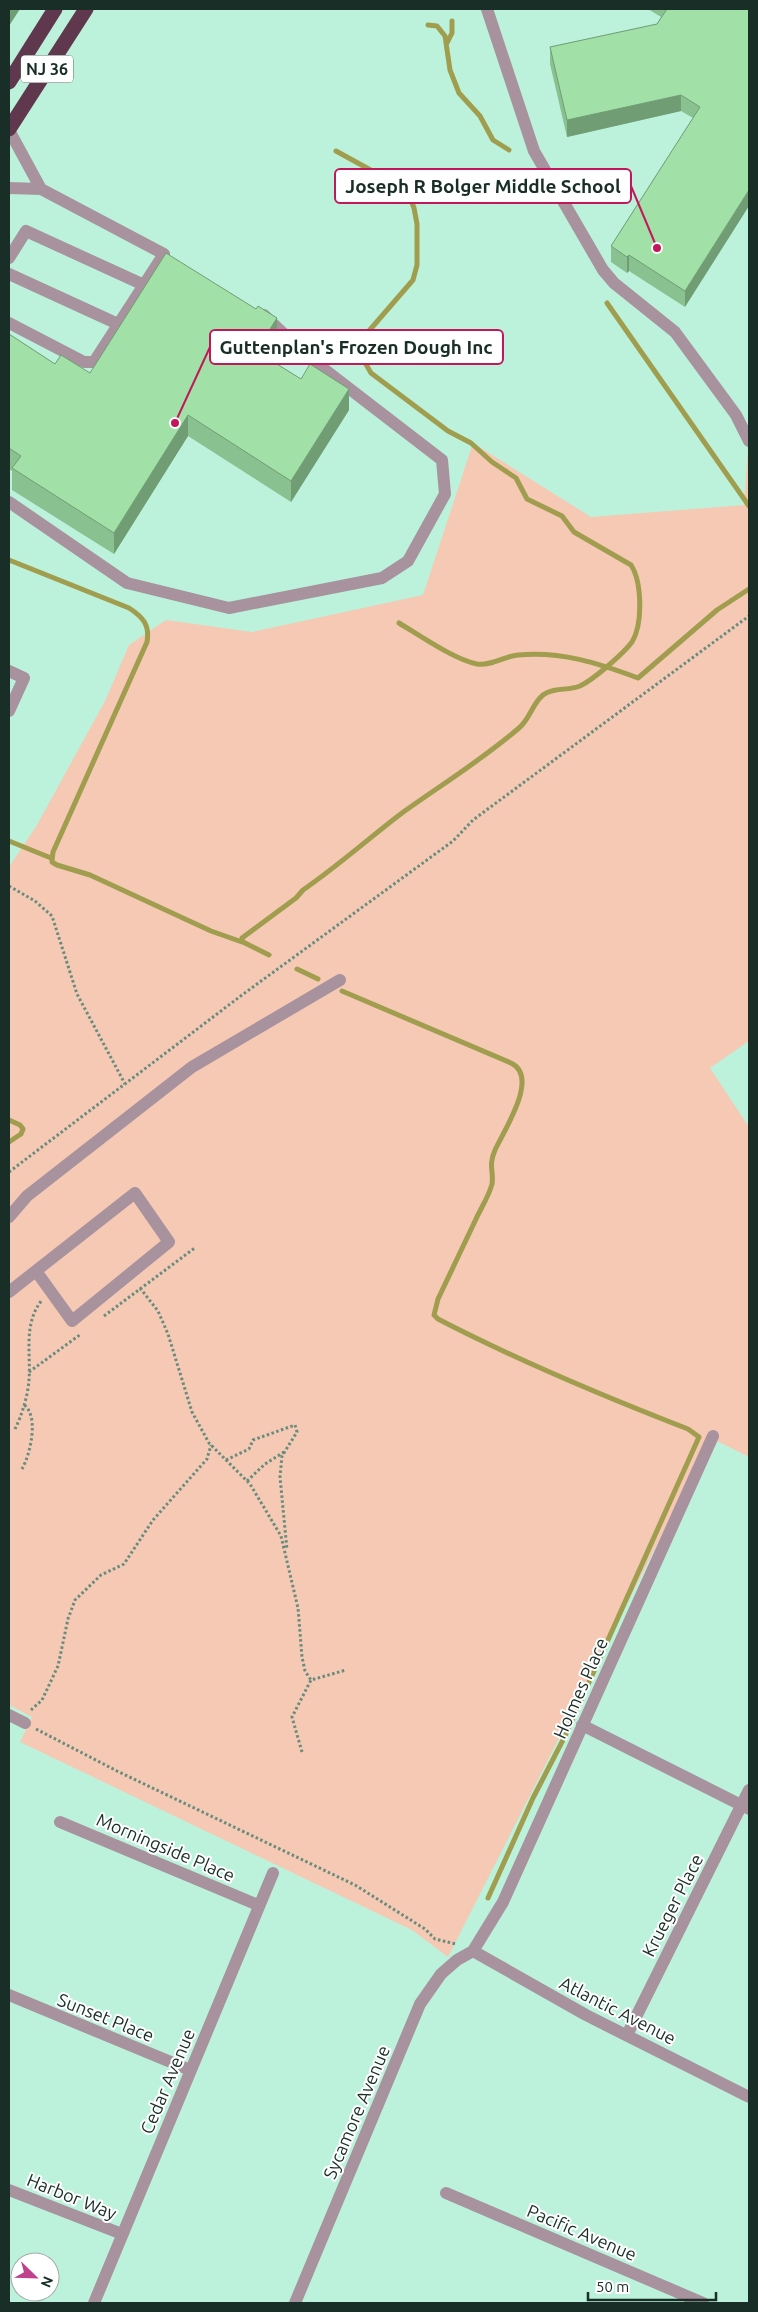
<svg xmlns="http://www.w3.org/2000/svg" width="758" height="2312" font-family="Ubuntu,sans-serif">
<rect width="100%" height="100%" fill="#bcf2db"/>
<path fill="#f5c9b4" d="M749 432V1041L710 1068 749 1127V1457L711 1438 448 1957 412 1930 20 1742 32 1717 9 1705V867L37 825 105 701 129 645 166 620 252 632 423 595 473 443 591 517 744 505Z"/>
<g fill="none" stroke-linecap="round" stroke-linejoin="round">
<path stroke="#a09d4e" stroke-width="5" d="M428 25 437 26 445 36 450 70 459 93 480 116 493 140 509 150
M447 43 452 33V21
M607 303 749 506
M9 560 129 608C143 617 150 625 147 642L53 852 52 862 57 865 90 875 211 931 242 942
M399 623C419 635 455 660 477 664 492 666 504 656 518 655 561 651 598 663 638 678L717 610 749 589
M9 841 51 858
M269 955 243 942 242 938 296 898 303 890C338 866 369 838 402 813 441 785 482 760 519 728 530 719 532 704 543 695 553 687 568 691 580 686 593 680 623 654 632 642 643 624 642 582 631 565L574 532 562 516 527 499 516 478 492 462 471 443 448 431 371 373 360 354V347L368 332 413 280 417 265V224L414 208 407 190 336 151
M297 969 318 979
M342 991 511 1063C540 1077 504 1130 495 1150 488 1166 494 1172 492 1184 489 1196 481 1208 476 1219 463 1246 451 1272 438 1299L434 1315 438 1319C519 1361 603 1396 688 1429L699 1437 564 1738 533 1798 488 1898
M9 1120 20 1125 23 1129 21 1134 9 1142"/>
<path stroke="#678c7d" stroke-width="3" stroke-dasharray="2.5 2.5" stroke-linecap="butt" d="M9 886 35 901 52 916 77 994 125 1084
M9 1172 242 995 453 841 473 820 749 616
M140 1288 158 1311 168 1334 192 1412 209 1443 250 1484 281 1536 298 1608 302 1657 305 1671 311 1680
M104 1316 196 1247
M29 1372 81 1334
M15 1429C22 1415 28 1395 29 1380 31 1352 23 1324 42 1300
M226 1460 249 1449 253 1440 295 1425 297 1432 282 1456 280 1477 287 1550
M22 1469C30 1455 40 1415 23 1404
M247 1481 265 1464 284 1452
M31 1710 42 1700 58 1666 68 1619 75 1600 101 1575 124 1564 153 1520 207 1459 211 1445
M36 1729 117 1771 355 1885 425 1929 435 1939 456 1944
M302 1752 292 1717 311 1680 346 1670"/>
<path stroke="#a7929d" stroke-width="12" d="M487 9 534 151 603 270 614 283 675 332 736 415 749 441
M9 130 41 189
M9 188 41 189 164 254 94 362H84L9 323
M9 258 26 231 144 285
M9 274 118 324
M9 502 127 583 229 608 382 578 408 561 445 494 442 460 307 356 264 315
M9 671 24 678 9 711
M9 1217 27 1196 192 1067 340 980
M9 1292 135 1193 169 1242 72 1321 36 1271
M9 1715 25 1723
M582 1725 749 1809
M60 1822 258 1905
M473 1951 586 2015 749 2097
M9 1995 190 2070
M627 2035 749 1790
M9 2190 122 2234
M446 2193 703 2303
M94 2303 273 1873
M295 2303 420 2004 441 1974 457 1960 473 1951 503 1902 713 1436"/>
<path stroke="#5f384d" stroke-width="15" d="M9 82 55 9
M9 129 86 9"/>
</g>
<path fill="#8ac190" d="M648 9H749L685 307 629 271 627 273 611 262V246L693 118 681 111 567 137 550 64V47L657 24 661 17Z
M9 334 55 364 90 373 277 340 266 357 349 410 291 502 188 436 114 554 12 490V471L9 469Z"/>
<path fill="#719d75" d="M9 9H20L9 26Z
M681 95V111L567 137V120Z
M749 190V206L685 307V291Z
M629 255V271L627 273V257Z
M277 318V340L256 372V351Z
M349 389V410L291 502V481Z
M188 415V436L114 554V533Z"/>
<path fill="#a1e0a7" stroke="#719d75" d="M667 9H749V190L685 291 629 255 627 257 611 246 700 107 681 95 567 120 550 47 657 24Z
M166 253 256 309 258 306 277 318 256 351 301 379 310 364 349 389 291 481 188 415 114 533 12 468 21 456 9 448V334L55 364 61 355 90 373Z"/>
<g text-anchor="middle" dominant-baseline="central" stroke-width="4" stroke-linejoin="round" paint-order="stroke">
<rect fill="#fff" stroke="#5e6d67" stroke-width="1" x="21" y="55.5" width="52" height="27" rx="4"/>
<g font-size="16" font-weight="bold" fill="#192e26">
<text x="47" y="69">NJ 36</text>
</g>
<g font-size="18" fill="#192e26" stroke="#fff">
<text transform="translate(580 1688) rotate(-66)">Holmes Place</text>
<text transform="translate(166 1847) rotate(23)">Morningside Place</text>
<text transform="translate(672 1905) rotate(-63)">Krueger Place</text>
<text transform="translate(618 2010) rotate(27)">Atlantic Avenue</text>
<text transform="translate(106 2017) rotate(22)">Sunset Place</text>
<text transform="translate(167 2081) rotate(-67)">Cedar Avenue</text>
<text transform="translate(356 2112) rotate(-67)">Sycamore Avenue</text>
<text transform="translate(72 2196) rotate(22)">Harbor Way</text>
<text transform="translate(582 2232) rotate(23)">Pacific Avenue</text>
</g>
</g>
<path fill="none" stroke="#c2185b" stroke-width="2" d="M657 248L631 186M175 423L210 347"/>
<g fill="#c2185b" stroke="#fff" stroke-width="2">
<circle cx="657" cy="248" r="5"/>
<circle cx="175" cy="423" r="5"/>
</g>
<g fill="#fff" stroke="#c2185b" stroke-width="2">
<rect x="335" y="169" width="296" height="34" rx="5"/>
<rect x="210" y="330" width="293" height="34" rx="5"/>
</g>
<g font-size="19" text-anchor="middle" font-weight="bold" fill="#192e26">
<text x="483" y="193">Joseph R Bolger Middle School</text>
<text x="356" y="354">Guttenplan's Frozen Dough Inc</text>
</g>
<rect width="758" height="2312" fill="none" stroke="#192e26" stroke-width="20"/>
<g transform="translate(35 2277) rotate(113)"><circle r="24" fill="#ffffff" stroke="#a3aba8"/>
<path d="M0-4L9 19L0 12L-9 19Z" fill="#c0418d"/>
<text y="-8" font-size="14" font-weight="bold" text-anchor="middle" fill="#192e26">N</text>
</g>
<path d="M588 2292v8h128v-8" fill="none" stroke="#192e26" stroke-width="2.5"/>
<text x="596" y="2292" font-size="15" fill="#192e26" stroke="#ffffff" stroke-width="4" paint-order="stroke">50 m</text>
</svg>
